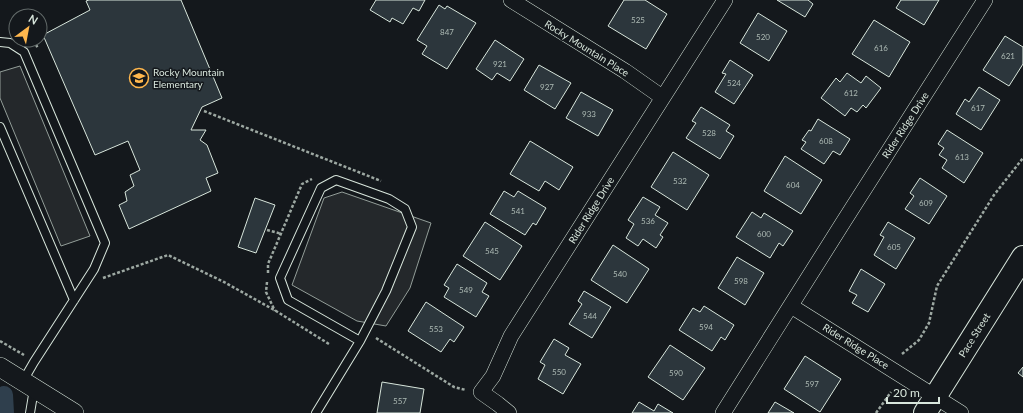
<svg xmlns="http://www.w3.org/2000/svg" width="1023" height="413" font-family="Lato,sans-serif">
<rect width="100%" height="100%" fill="#14181c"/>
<path fill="#24282b" stroke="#939e99" d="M20 66 90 236 61 246 0 98V72Z
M342 192 431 223 410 288 386 326 357 321 292 285 324 198Z"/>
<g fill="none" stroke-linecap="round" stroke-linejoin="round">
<path stroke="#2f3f4d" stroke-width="18" d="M4 395 5 413"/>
</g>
<path fill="#2c363c" stroke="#d8e6dc" d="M89 0H181L222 98 202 107 191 130H206L200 140 207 145 218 173 206 178 211 191 129 229 119 205 127 201 125 192 134 186 130 175 140 170 128 141 95 155 43 35 90 10 86 1Z
M376 0H425L419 11 413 8 403 24 392 18 390 22 370 10Z
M624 0H645L667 14 646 49 608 26Z
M777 0H808L813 4 805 17Z
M901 0H939L924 25 896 8Z
M439 5 445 9 447 6 476 23 447 69 422 54 427 46 417 40Z
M758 13 787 31 769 61 740 43Z
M874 20 910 42 889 77 852 54Z
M1005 36 1023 47V64L1009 86 983 70Z
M495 40 524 59 510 81 497 73 492 80 476 69Z
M730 60 753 75 734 104 715 92 726 74 722 73Z
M539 65 571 83 555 109 524 90Z
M847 73 861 83 866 76 881 88 866 108 863 105 857 112 851 108 845 116 821 98 836 78 840 82Z
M979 87 1000 100 981 130 956 114 965 99 969 102Z
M581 92 613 110 598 136 566 118Z
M701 107 730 125 726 131 734 136 720 159 686 138 696 123 692 121Z
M818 119 850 139 840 155 833 151 824 164 801 149 806 142 802 140 809 130 811 131Z
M947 130 983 153 964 183 942 168 947 160 939 155 944 148 938 144Z
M530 141 573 167 559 190 545 181 539 191 510 174Z
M673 152 709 175 687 210 651 187Z
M785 156 822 180 801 214 764 191Z
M920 178 947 196 929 224 905 209 914 196 910 193Z
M504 191 514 197 518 191 546 208 536 225 533 223 525 235 490 214Z
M643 197 660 207 655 215 668 223 660 235 663 237 656 248 643 239 638 246 626 238 634 224 628 220Z
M255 198 275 205 256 253 238 247Z
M752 212 761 218 764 213 793 231 783 246 779 243 770 258 736 237Z
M485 222 522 246 500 280 463 256Z
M888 222 915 238 896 269 874 255 884 237 880 235Z
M613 245 649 269 627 303 591 280Z
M737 257 764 273 745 305 718 288Z
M457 264 487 283 482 292 489 296 476 317 444 297 449 288 444 285Z
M861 269 885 284 868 312 852 303 857 295 849 291Z
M584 291 611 307 592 338 569 324 582 304 578 301Z
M426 302 464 327 454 342 450 339 441 352 408 331Z
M704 306 734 325 725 340 721 337 712 351 679 330 693 308 700 312Z
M554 339 569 348 565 355 581 364 563 394 538 379 545 365 540 362Z
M670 345 705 368 683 400 648 377Z
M805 356 841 379 820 412 784 389Z
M1023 367V377L1018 373Z
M382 382 424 389 420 413H377Z
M639 402 654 411 658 404 673 413H632Z
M775 402 794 413H768Z"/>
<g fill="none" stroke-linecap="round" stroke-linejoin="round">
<defs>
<path id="service" d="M0 42 10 43 24 52 105 243 94 269 34 362 23 381
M0 127 74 300
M30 413 34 389
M316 413 360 341 386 291 412 227 405 209 389 199 336 180 321 188 280 278 288 300 360 341"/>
<path id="minor" d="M511 0 625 71 662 97
M791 306 961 413
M509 413 498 404 481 392 493 376 511 336 725 0
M723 413 844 221 985 0"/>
<path id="tertiary" d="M0 367 74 413"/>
<path id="secondary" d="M925 413 1023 257"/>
</defs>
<use href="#service" stroke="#d8e6dc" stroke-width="10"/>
<use href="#minor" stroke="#d8e6dc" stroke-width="16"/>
<use href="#tertiary" stroke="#d8e6dc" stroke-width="20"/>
<use href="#secondary" stroke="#d8e6dc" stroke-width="24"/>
<path stroke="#9da8a2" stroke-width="2.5" stroke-dasharray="3 2" stroke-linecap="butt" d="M34 40 38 49
M204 111 381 181
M267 230 282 234
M268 273V264L302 184 312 179
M103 278 168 255 224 282 276 311 329 344
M267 282 266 292 275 311
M376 338 454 387 466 390
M0 341 24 355
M902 354 919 340 929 323 937 286 994 195 1023 158
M876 413 891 392"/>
<use href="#service" stroke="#14181c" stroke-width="8"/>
<use href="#minor" stroke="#14181c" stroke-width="15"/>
<use href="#tertiary" stroke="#14181c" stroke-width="19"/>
<use href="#secondary" stroke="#14181c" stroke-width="22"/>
</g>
<defs>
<symbol id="school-ring" viewBox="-11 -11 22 22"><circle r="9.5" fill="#14181c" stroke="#ffb74d" stroke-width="1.5"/><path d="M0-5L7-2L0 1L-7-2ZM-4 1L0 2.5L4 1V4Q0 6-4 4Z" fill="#ffb74d"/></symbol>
</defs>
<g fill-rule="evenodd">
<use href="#school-ring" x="128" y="67" width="22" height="22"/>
</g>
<g text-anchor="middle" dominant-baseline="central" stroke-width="3" stroke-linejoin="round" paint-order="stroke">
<g font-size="8" fill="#adbab4">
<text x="638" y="20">525</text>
<text x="447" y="32">847</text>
<text x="763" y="37">520</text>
<text x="881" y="48">616</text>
<text x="1008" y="56">621</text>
<text x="500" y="64">921</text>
<text x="734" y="83">524</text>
<text x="547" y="87">927</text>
<text x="851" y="93">612</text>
<text x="978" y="108">617</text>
<text x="589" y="114">933</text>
<text x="709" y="133">528</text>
<text x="826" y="141">608</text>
<text x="962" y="157">613</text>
<text x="680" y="181">532</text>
<text x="793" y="185">604</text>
<text x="926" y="203">609</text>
<text x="518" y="211">541</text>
<text x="648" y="221">536</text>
<text x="764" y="234">600</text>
<text x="894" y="247">605</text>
<text x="492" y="251">545</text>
<text x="620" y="274">540</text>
<text x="741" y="281">598</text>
<text x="466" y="290">549</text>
<text x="590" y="316">544</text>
<text x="706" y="327">594</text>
<text x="436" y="329">553</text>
<text x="559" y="372">550</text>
<text x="676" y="373">590</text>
<text x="812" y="384">597</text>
<text x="400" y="401">557</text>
</g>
<g font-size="10" fill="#d8e6dc" stroke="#14181c">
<text transform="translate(587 48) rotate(32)">Rocky Mountain Place</text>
<text transform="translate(905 125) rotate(-57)">Rider Ridge Drive</text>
<text transform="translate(591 210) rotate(-58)">Rider Ridge Drive</text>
<text transform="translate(974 335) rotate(-58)">Pace Street</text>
<text transform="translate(856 346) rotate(32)">Rider Ridge Place</text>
</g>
<g font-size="10" fill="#d8e6dc" stroke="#14181c" text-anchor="start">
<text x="153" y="72">Rocky Mountain<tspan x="153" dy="12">Elementary</tspan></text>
</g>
</g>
<g transform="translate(28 28) rotate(32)"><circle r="19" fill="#14181c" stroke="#626a69"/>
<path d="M0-3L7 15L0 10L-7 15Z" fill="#ffb74d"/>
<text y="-6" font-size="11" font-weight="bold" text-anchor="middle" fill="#d8e6dc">N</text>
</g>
<path d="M887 397v6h52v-6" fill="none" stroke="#d8e6dc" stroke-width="2"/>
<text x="893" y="397" font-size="12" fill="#d8e6dc" stroke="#14181c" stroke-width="3" paint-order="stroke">20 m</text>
</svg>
